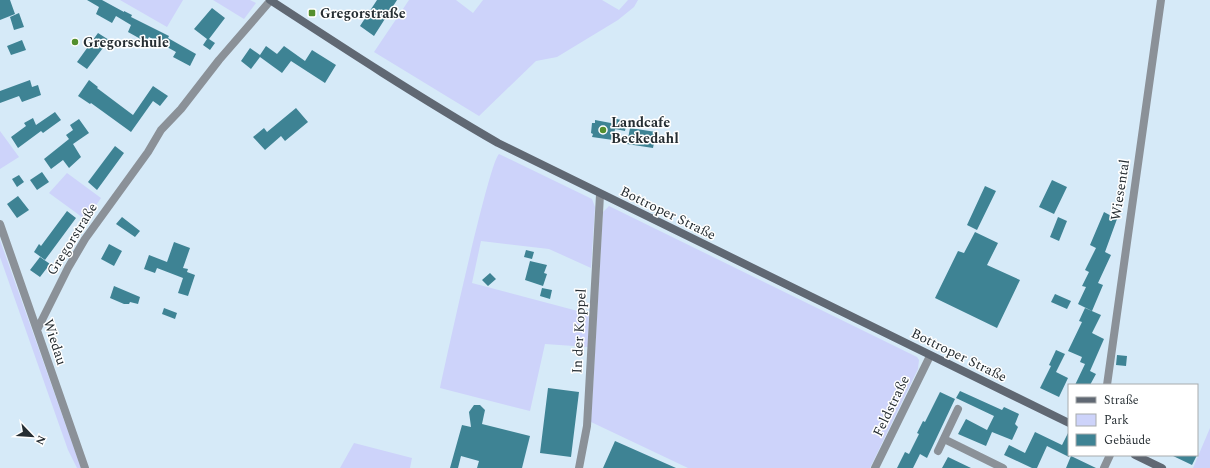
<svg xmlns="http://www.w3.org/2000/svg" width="1210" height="468" font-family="Spectral,serif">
<rect width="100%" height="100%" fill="#d6eaf8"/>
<path fill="#cdd3fa" d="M120 0H183L167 27Z
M213 0H250L256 3 244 19Z
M409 0H456L473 13 483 0H602L619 10 628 0H638L634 7 618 20 557 57 536 61 479 116 374 52Z
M0 131 19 157 0 169Z
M499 154 592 199 595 207 591 268 549 249 481 241 472 283 589 314 588 347 545 344 530 411 440 388C446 360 489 162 499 154Z
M67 173 101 198 86 220 49 193Z
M609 206 917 357 919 360 918 369 870 468H688L591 422 603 212Z
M0 240 81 468H77L68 450 0 257Z
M1210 428V468H1193Z
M354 443 412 458 410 468H340Z"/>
<path fill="#3e8394" d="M0 0H10L15 14 0 20Z
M87 0H102L124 12V11L132 15 131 17 169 36 168 38 196 54 190 66 173 57 176 52 149 37 146 42 128 32 131 25 116 16 112 23 96 14 99 7Z
M377 0H397L374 36 360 26Z
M212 8 225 18 209 39 215 43 210 50 203 45 207 39 194 29Z
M19 13 24 27 14 30 10 17Z
M98 33 109 40 87 69 77 62Z
M22 40 26 50 11 55 7 46Z
M266 46 277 54 284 46 305 61 312 50 336 65 325 83 291 61 282 73 260 57 251 69 241 61 250 48 260 55Z
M30 80 32 87 38 85 41 95 22 102 19 96 0 103V91Z
M89 80 98 87 97 88 133 115 153 86 168 96 160 106 153 101 131 132 91 103 90 104 78 96Z
M296 108 308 122 285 141 281 136 265 150 253 137 264 128 267 132Z
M55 112 61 120 43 133 41 131 18 148 11 137 26 126 24 123 33 118 36 125Z
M79 119 89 133 73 144 81 157 69 168 63 160 51 169 44 159 69 139 66 135 73 130 70 125Z
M616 119 627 121 625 131 615 129Z
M595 120 616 124 613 140 592 137 593 134 591 133 592 123H595Z
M630 128 656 132 653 148 627 144Z
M115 146 124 153 97 190 88 182Z
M42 172 49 182 37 190 30 180Z
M19 175 24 182 17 187 12 179Z
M1052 180 1067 187 1054 214 1039 207Z
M985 186 996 191 977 230 967 225Z
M18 196 29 210 17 218 7 204Z
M67 211 76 218 45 260 34 252 39 244 41 246Z
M1104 212 1117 219 1105 252 1111 255 1098 283 1103 285 1092 311 1078 304 1086 287 1082 286 1089 272 1085 270 1096 248 1090 245Z
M122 217 140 231 135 237 116 224Z
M1058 217 1067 221 1059 241 1050 237Z
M975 232 998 243 987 265 1020 280 997 328 935 298 958 251 964 253Z
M174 242 190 248 183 268 188 269 187 272 195 275 188 296 178 293 183 278 157 268 155 273 144 269 149 255 167 262Z
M109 244 122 251 114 266 101 259Z
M526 250 534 252 532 259 524 257Z
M40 257 50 264 40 277 30 270Z
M530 261 547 265 544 273 547 274 543 286 525 280Z
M490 273 496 279 488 286 482 280Z
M114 286 140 297 138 304 130 302 129 304H124L110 298Z
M542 288 552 290 550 299 540 296Z
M1055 294 1071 301 1067 309 1051 302Z
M164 308 177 313 175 319 162 314Z
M1085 308 1101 315 1092 333 1104 339 1090 371 1096 374 1090 385H1075L1085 364 1080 362 1082 357 1068 351 1082 322 1079 321Z
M1056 350 1065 354 1056 372 1068 378 1059 397 1040 388 1051 366 1049 365Z
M1117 355 1127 356 1126 366 1116 365Z
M548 388 579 392 571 457 540 453Z
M960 391 1002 410 1004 407 1019 414 1015 424 1018 427 1012 440 992 432 986 446 958 434 966 419 987 430 994 416 956 398Z
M940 392 955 399 927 458 920 454 913 468H897L905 452 909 454 919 434 917 433 923 421 925 422Z
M474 405H480L485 410 482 424 530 436 522 468H477L479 461 461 456 458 468H450L462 425 471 427 469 412Z
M1069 431V457L1047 446 1037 468H1032L1004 455 1009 445 1025 453 1035 432 1062 445Z
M615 441 676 468H603Z
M1171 455H1197L1192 465Z
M1071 456 1096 468H1066Z
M948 457 971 468H942Z"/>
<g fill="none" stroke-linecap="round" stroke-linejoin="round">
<path stroke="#8b9198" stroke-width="8" d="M0 224 85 468
M38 328 68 268 85 239 148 152 161 130 181 109 219 60 271 0
M1107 385 1161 0
M944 439 1003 468
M938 451 958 409
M579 468 587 426 600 195
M875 468 930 356
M1104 468 1110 455"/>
<path stroke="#606873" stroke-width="8" d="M270 0C345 49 420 98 498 143L1069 423
M1135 455 1162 468"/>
</g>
<g fill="#548f2e" stroke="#fff" stroke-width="1.5">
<rect x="308" y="9" width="8" height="8" rx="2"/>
<circle cx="75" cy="42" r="4"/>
<circle cx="603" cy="130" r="4"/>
</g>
<g text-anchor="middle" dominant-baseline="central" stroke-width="3" stroke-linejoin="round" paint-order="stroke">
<g font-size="14" font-weight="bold" fill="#262e33" stroke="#fff" text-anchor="start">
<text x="320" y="13">Gregorstraße</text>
<text x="83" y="42">Gregorschule</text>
<text x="611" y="122">Landcafe<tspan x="611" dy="16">Beckedahl</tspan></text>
</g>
<g font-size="14" fill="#262e33" stroke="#fff">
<text transform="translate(1120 190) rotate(-81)">Wiesental</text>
<text transform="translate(668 213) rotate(26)">Bottroper Straße</text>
<text transform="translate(72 239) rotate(-58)">Gregorstraße</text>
<text transform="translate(579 331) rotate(-87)">In der Koppel</text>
<text transform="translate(55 342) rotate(72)">Wiedau</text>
<text transform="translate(959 355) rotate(26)">Bottroper Straße</text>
<text transform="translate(891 406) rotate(-64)">Feldstraße</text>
</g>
</g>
<rect x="1068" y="384" width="130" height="72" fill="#ffffff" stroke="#a8abad"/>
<rect x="1076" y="397" width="20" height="6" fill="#606873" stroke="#a8abad"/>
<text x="1104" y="404" font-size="12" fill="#262e33">Straße</text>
<rect x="1076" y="414" width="20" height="12" fill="#cdd3fa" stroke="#a8abad"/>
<text x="1104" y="424" font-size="12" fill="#262e33">Park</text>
<rect x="1076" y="434" width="20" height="12" fill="#3e8394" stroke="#a8abad"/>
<text x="1104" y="444" font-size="12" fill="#262e33">Gebäude</text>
<g transform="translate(32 436) rotate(115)" stroke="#ffffff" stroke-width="3" paint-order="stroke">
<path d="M0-3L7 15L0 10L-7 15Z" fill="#262e33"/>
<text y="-6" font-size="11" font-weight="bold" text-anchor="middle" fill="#262e33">N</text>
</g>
</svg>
